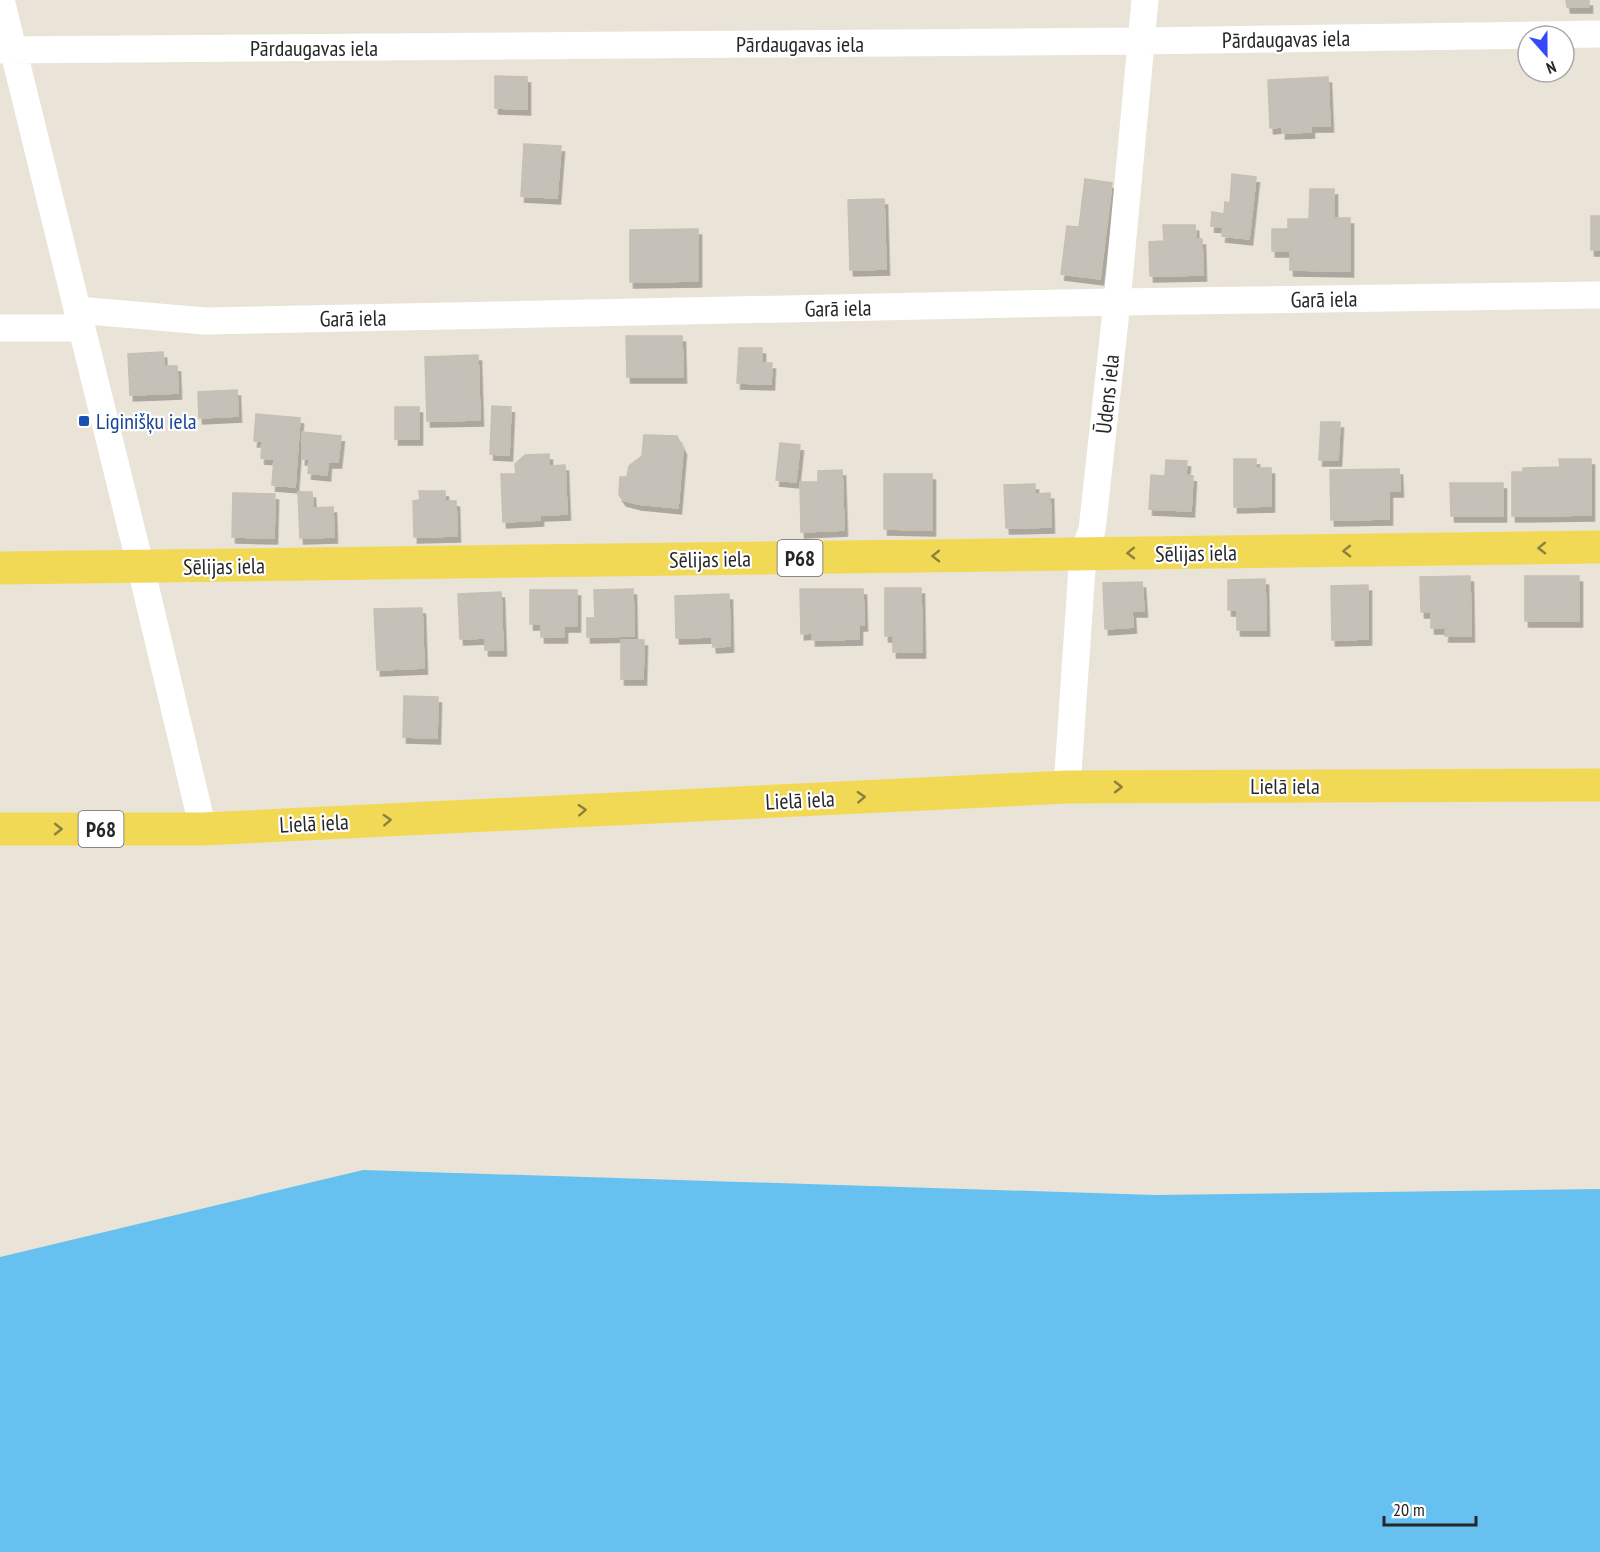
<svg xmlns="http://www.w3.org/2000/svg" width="1600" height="1552" font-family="'PT Sans Narrow',sans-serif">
<defs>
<filter id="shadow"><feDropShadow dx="3.5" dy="6" stdDeviation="0" flood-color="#0004"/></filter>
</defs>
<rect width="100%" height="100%" fill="#eae4d8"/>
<path fill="#67c1f0" d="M363 1170 1155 1195 1600 1189V1552H0V1257Z"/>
<path fill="#c5c0b8" stroke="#c5c0b2" stroke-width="1.5" filter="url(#shadow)" d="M1566 0H1589V7H1567Z
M495 76 527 77V109L495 108Z
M1328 77 1330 126H1311V132L1282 133V127L1270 128 1268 80Z
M524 144 561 146 557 198 521 196Z
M1232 174 1256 177 1249 239 1222 236 1223 227 1211 226 1212 212 1224 214 1225 202 1230 203Z
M1085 179 1112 183 1100 279 1061 274 1067 226 1079 227Z
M1310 189H1334V218H1350V271L1290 270V251H1272V229H1288V219H1309Z
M884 199 886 269 850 270 848 200Z
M1591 216H1600V250H1591Z
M1163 225H1195L1196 239H1202L1203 275 1150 276 1149 242 1164 241Z
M698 229V281L630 282V230Z
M626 336H682L683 377H627Z
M739 348H762V363H772L771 384 737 383Z
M163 352 164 366H177L178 393 130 395 128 354Z
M478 355 480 420 427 421 425 357Z
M237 390 238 416 199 418 198 392Z
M492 406 511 407 509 455 490 454Z
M395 407H419V439H395Z
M256 414 300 418 295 487 272 485 274 459 261 458 262 441H254Z
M1321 422H1340L1338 460H1319Z
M302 432 341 436 338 462H328L327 475 308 473 309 459H302Z
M644 435 677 436 683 449 678 508 638 504 623 500 619 495 620 477H627L629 466 642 456Z
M780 443 800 445 796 482 776 480Z
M549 454V466L565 465 567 514 540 515V520L503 522 501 474H516L515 464 525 455Z
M1234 459H1256V468H1271V506L1234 507Z
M1559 459H1591V515L1512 516V472H1523V468L1560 467Z
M1166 460 1187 461 1186 475 1193 476 1191 511 1149 509 1151 475 1165 476Z
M1399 469 1400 491H1389V519L1331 520 1330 470Z
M842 470 844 530 801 532 800 482H818V471Z
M884 474H932V530L884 529Z
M1450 483H1503V516H1451Z
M1035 484V494L1050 493 1051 527 1006 528 1004 485Z
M419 491H445V501H456L457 536 414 537 413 501 420 500Z
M298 492H312L313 508 333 507 334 537 300 538Z
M233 493 275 494 274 538 232 537Z
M1470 576 1471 636H1445L1446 628H1431V612H1421L1420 577Z
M1525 576H1579V621H1525Z
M1265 579 1266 630H1237V610H1228V580Z
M1142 582 1144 611H1132L1133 627 1105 629 1103 583Z
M1368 585V639L1332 640 1331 586Z
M885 588H921L922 652H893V636H885Z
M633 589 634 636 587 637V618H595L594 590Z
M800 589H863L864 625H859V639L812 640V633L801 634Z
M530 590H577V626H564V637H541V624H530Z
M501 592 503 650H485V638L460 639 458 594Z
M729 594 730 646 713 647 712 637 676 638 675 596Z
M422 608 424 668 377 670 374 609Z
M621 640H644L643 679H621Z
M404 696 438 697 437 738 403 737Z"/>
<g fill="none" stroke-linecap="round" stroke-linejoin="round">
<path stroke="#fff" stroke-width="27" d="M1 0 141 568 203 829
M0 50 1142 41 1600 34
M77 310 205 321 1117 302 1600 295
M0 328H82
M1067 787 1083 554 1092 530 1117 302 1145 0"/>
<path stroke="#f2d955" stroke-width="33" d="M0 568 1600 547
M0 829H203L1067 787 1600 785"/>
</g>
<defs><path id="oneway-chevron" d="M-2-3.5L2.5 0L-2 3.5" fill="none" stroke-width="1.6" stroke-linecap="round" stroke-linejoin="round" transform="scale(1.5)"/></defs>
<g stroke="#8c803e">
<use href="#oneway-chevron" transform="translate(1542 548) rotate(179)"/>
<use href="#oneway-chevron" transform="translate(1347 551) rotate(179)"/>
<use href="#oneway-chevron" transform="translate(1131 553) rotate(179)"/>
<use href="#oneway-chevron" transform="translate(936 556) rotate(179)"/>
<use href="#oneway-chevron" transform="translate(1118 787)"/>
<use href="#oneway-chevron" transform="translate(861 797) rotate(-3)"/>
<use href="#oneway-chevron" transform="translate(582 810) rotate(-3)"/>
<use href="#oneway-chevron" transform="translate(387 820) rotate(-3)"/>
<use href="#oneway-chevron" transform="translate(58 829)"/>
</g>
<rect fill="#1a4fb4" stroke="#fff" stroke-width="2" x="78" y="415" width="12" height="12" rx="3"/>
<g text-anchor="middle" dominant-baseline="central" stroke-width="4.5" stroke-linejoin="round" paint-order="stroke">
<g fill="#fff" stroke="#686868" stroke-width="1.5">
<rect x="777.5" y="540" width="45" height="36" rx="4.5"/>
<rect x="78.5" y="811" width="45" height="36" rx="4.5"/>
</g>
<g font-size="21" font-weight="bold" fill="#272727">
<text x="800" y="558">P68</text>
<text x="101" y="829">P68</text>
</g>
<g font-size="22" fill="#272727" stroke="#fff">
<text transform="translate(1286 39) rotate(-1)">Pārdaugavas iela</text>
<text x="800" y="44">Pārdaugavas iela</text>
<text x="314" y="48">Pārdaugavas iela</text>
<text transform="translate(1324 299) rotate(-1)">Garā iela</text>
<text transform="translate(838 308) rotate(-1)">Garā iela</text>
<text transform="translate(353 318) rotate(-1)">Garā iela</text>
<text transform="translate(1107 394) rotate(-84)">Ūdens iela</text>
<text transform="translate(1196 553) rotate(-1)">Sēlijas iela</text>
<text transform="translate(710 559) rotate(-1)">Sēlijas iela</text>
<text transform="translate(224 566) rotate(-1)">Sēlijas iela</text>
<text x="1285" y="786">Lielā iela</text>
<text transform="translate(800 800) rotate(-3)">Lielā iela</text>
<text transform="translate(314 823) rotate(-3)">Lielā iela</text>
</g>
<g font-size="22" fill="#164399" stroke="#fff" text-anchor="start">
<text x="96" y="421">Liginišķu iela</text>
</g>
</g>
<g transform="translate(1546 54) rotate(159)"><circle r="28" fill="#ffffff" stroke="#a9a9a9" stroke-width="1.5"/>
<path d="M0-4.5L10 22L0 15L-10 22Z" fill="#334afc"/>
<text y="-9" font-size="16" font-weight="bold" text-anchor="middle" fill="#272727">N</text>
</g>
<path d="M1384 1516v9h92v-9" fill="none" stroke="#272727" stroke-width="3"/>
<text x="1393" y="1516" font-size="18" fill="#272727" stroke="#ffffff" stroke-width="4.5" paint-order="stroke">20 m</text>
</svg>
